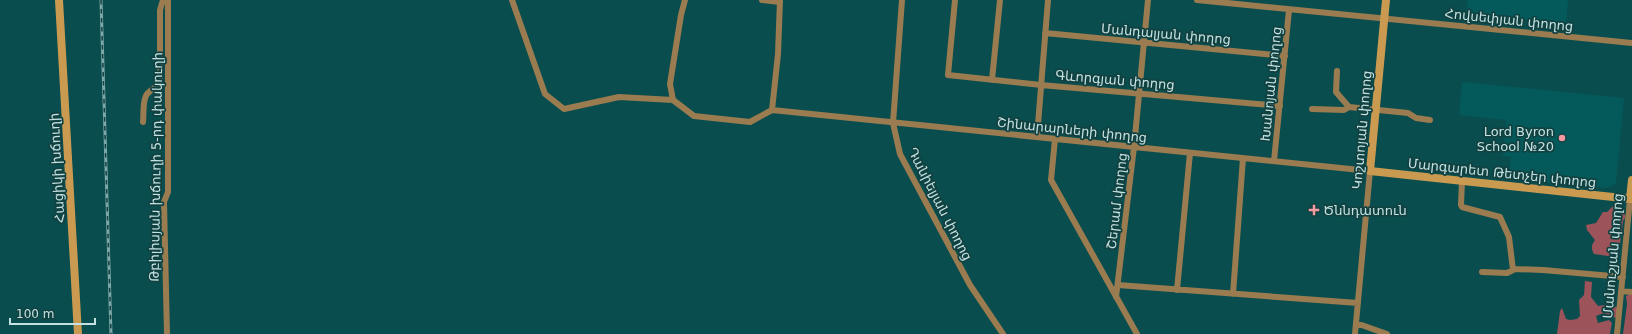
<svg xmlns="http://www.w3.org/2000/svg" width="1632" height="334" font-family="'DejaVu Sans','Noto Sans Armenian',sans-serif">
<rect width="100%" height="100%" fill="#0a4d4e"/>
<path fill="#045a5b" d="M1468 0H1568L1566 24 1466 14Z
M1462 82 1624 98 1616 183 1608 188 1509 179 1511 157 1503 156 1506 120 1459 115Z"/>
<path fill="#9d535a" d="M1619 203 1625 211V218L1623 221 1619 251 1608 256 1594 254C1591 248 1591 246 1595 240L1587 230 1586 225 1596 223 1603 212H1607L1613 206Z
M1585 281 1592 282 1591 297 1598 306 1605 305 1617 307 1618 315 1615 318 1604 313 1596 316 1598 323 1609 320 1612 323 1610 334H1557L1560 311 1562 308 1566 319 1570 320 1577 319 1580 316 1579 300 1584 295Z
M1630 294 1632 295V334H1623L1627 304 1626 296Z"/>
<g fill="none" stroke-linecap="round" stroke-linejoin="round">
<path stroke="#9b7c50" stroke-width="6" d="M512 0 545 94 564 109 619 97 673 100
M685 0 681 15 670 84 673 100 694 116 750 122 772 110
M762 0 780 2
M902 0 893 123 900 154 970 285 1003 334
M955 0 948 75 1041 85 1280 106
M1197 0 1632 43
M1045 33 1285 56
M1337 71 1336 92 1349 107
M992 80 1000 0
M1312 109 1344 110 1349 107 1408 113 1416 118 1430 120
M772 110 1370 171 1355 334
M772 110 778 54 780 0
M143 122C144 115 142 100 147 94 152 88 156 90 160 80V10L163 0
M1037 137 1048 0
M1055 139 1051 180 1137 334
M1274 161 1289 10
M1462 181 1461 205 1462 207 1500 217 1509 237 1513 270
M1482 272 1507 273 1515 269 1543 270 1623 277
M1118 285 1358 303
M1177 290 1190 153
M1621 291 1632 292
M1233 294 1243 158
M1116 297 1134 147 1148 0
M1356 323 1387 334
M167 334 164 202 168 192V0
M1617 334 1630 199"/>
<path stroke="#cb9a51" stroke-width="8" d="M59 0 78 334
M1386 0 1370 171 1632 199
M1630 199 1632 180"/>
<defs>
<path id="rail" d="M101 0 111 334"/>
</defs>
<use href="#rail" stroke="#7da8a9" stroke-width="3"/>
<use href="#rail" stroke="#124141" stroke-width="1.5" stroke-dasharray="4.5" stroke-linecap="butt"/>
</g>
<g fill="#f49aa1" stroke="#124141" stroke-width="1.5">
<circle cx="1562" cy="138" r="4"/>
<path d="M1312 204h4v4h4v4h-4v4h-4v-4h-4v-4h4z"/>
</g>
<g text-anchor="middle" dominant-baseline="central" stroke-width="3.5" stroke-linejoin="round" paint-order="stroke">
<g font-size="13" fill="#c4e1e1" stroke="#124141">
<text transform="translate(1509 20) rotate(6)">Հովսեփյան փողոց</text>
<text transform="translate(1166 34) rotate(5)">Մանդալյան փողոց</text>
<text transform="translate(1115 80) rotate(5)">Գևորգյան փողոց</text>
<text transform="translate(1271 84) rotate(-84)">Խանոյան փողոց</text>
<text transform="translate(1072 130) rotate(6)">Շինարարների փողոց</text>
<text transform="translate(1362 130) rotate(-85)">Կոշտոյան փողոց</text>
<text transform="translate(156 167) rotate(-89)">Թբիլիսյան խճուղի 5-րդ փակուղի</text>
<text transform="translate(57 168) rotate(-93)">Հացիկի խճուղի</text>
<text transform="translate(1502 173) rotate(6)">Մարգարետ Թետչեր փողոց</text>
<text transform="translate(1117 201) rotate(-83)">Շերամ փողոց</text>
<text transform="translate(940 204) rotate(63)">Դանիելյան փողոց</text>
<text transform="translate(1613 256) rotate(-85)">Մանուշյան փողոց</text>
</g>
<g font-size="13" fill="#c4e1e1" stroke="#124141" text-anchor="end">
<text x="1554" y="131">Lord Byron<tspan x="1554" dy="15">School №20</tspan></text>
<text x="1323" y="210" text-anchor="start">Ծննդատուն</text>
</g>
</g>
<path d="M10 318v6h85v-6" fill="none" stroke="#c4e1e1" stroke-width="2"/>
<text x="16" y="318" font-size="12" fill="#c4e1e1" stroke="#124141" stroke-width="3" paint-order="stroke">100 m</text>
</svg>
